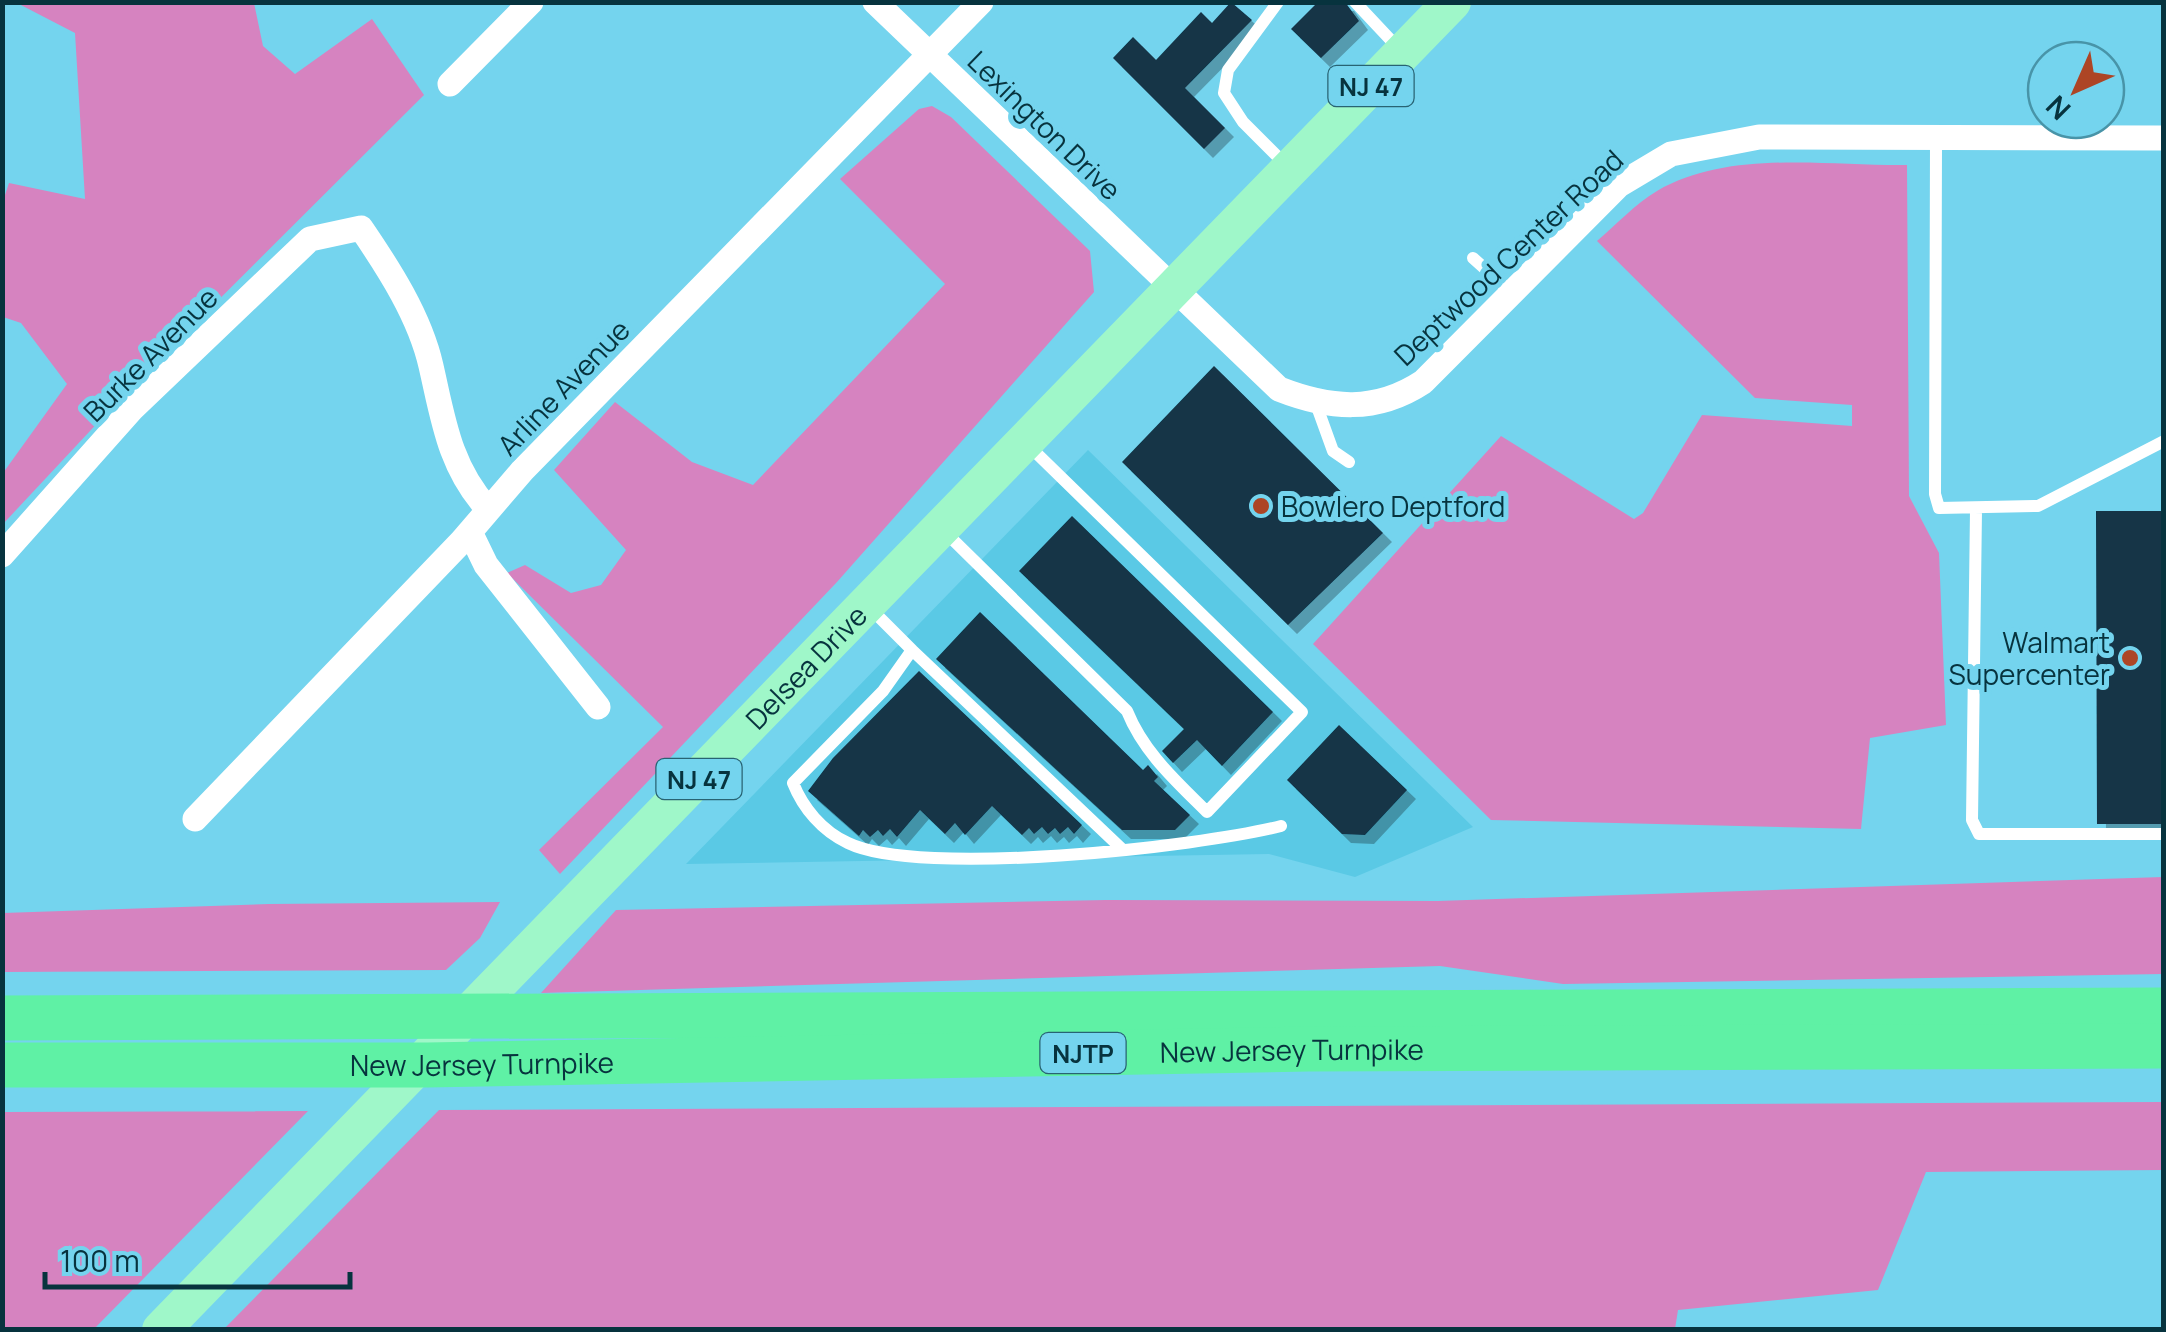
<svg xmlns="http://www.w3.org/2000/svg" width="2166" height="1332" font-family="Manrope,sans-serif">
<defs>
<filter id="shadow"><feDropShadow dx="9" dy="9" stdDeviation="0" flood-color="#0004"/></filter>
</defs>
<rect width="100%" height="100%" fill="#74d4ee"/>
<path fill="#5ac9e5" d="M1088 450 1473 827 1355 877 1269 854 686 864Z"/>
<path fill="#d683c0" d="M17 3H254L263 46 295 74 372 19 424 95 133 385 3 524V473L67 384 21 323 3 317 2 204 9 183 85 199 75 33Z
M932 106 951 117 1090 251 1094 292 837 582 560 874 539 850 663 727 507 573 525 565 571 593 601 585 626 550 554 470 615 402 692 462 753 485 945 284 840 179 919 109Z
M1907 165 1909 496 1939 553 1946 725 1870 738 1861 829 1491 820 1313 644 1501 436 1634 519 1643 513 1702 415 1852 426V405L1755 398 1597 241C1616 225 1635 204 1657 191 1729 149 1827 166 1907 165Z
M2163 877V974L1563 984 1440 966 541 993 616 910 1106 900 1438 901Z
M500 902 480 938 446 970 3 972V913L269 904Z
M2163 1102V1170L1926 1172 1878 1290 1678 1310 1675 1329H224L439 1110Z
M308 1111 94 1329H3V1112Z"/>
<path fill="#123447" filter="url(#shadow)" d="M1231 2 1252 20 1185 88 1225 128 1204 149 1113 58 1133 37 1156 60 1201 12 1212 23Z
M1318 2H1345L1359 21 1321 58 1291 29Z
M1214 366 1383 533 1288 625 1122 462Z
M2096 511H2164V824H2097Z
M1072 516 1273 712 1222 766 1197 740 1173 763 1162 751 1184 729 1019 571Z
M980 612 1143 770 1148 765 1158 777 1154 781 1190 815 1175 830H1122L936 659Z
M919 671 1082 825 1074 834 1068 827 1060 834 1055 828 1048 834 1042 827 1034 834 1029 828 1022 835 992 806 965 835 955 823 945 834 920 810 897 837 890 829 883 836 878 830 870 837 863 830 859 836 808 791 833 758Z
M1339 725 1407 790 1365 835 1342 834 1287 780Z"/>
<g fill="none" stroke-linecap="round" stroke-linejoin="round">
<path stroke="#fff" stroke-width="12" d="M1278 2 1228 70 1224 93 1243 122 1289 168
M1355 2 1401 51
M1936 141 1935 494 1939 508 2038 506 2164 441
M1473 258 1512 293
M1316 404 1333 451 1349 462
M1976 510 1972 820 1979 834H2164
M943 530 1127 711C1144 753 1176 781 1207 812L1302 712 1027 444
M869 607 912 650 883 691 793 783C803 808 822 831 848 843 920 878 1198 847 1281 826
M912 650 1122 849"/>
<path stroke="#fff" stroke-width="25" d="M875 2 1279 389C1330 409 1376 413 1423 382L1619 185 1671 154 1759 137 2164 138
M450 84 531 2
M470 532 486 565 598 707
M2 555 132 409 310 239 361 228C389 269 420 317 431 366 443 418 449 466 487 508
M195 819 462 541 522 471 981 2"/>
<path stroke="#9ff7c9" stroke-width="38" id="s1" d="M161 1330 1452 2"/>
<g stroke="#5ff1a5" stroke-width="45">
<path d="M2 1018 2164 1010"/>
<path id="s2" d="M2 1065H427L1308 1049 2164 1046"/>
</g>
</g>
<g fill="#ad4525" stroke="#74d4ee" stroke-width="4">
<circle cx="1261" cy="506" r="10"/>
<circle cx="2130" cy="658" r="10"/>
</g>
<g text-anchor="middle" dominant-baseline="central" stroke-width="10" stroke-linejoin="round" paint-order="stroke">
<g fill="#74d4ee" stroke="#286373" stroke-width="2.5">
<rect x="1328.5" y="66" width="85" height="40" rx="8"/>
<rect x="656.5" y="759" width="85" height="40" rx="8"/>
<rect x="1040.5" y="1033" width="85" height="40" rx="8"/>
</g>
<g font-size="25" font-weight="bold" fill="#07333e">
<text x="1371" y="86">NJ 47</text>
<text x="699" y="779">NJ 47</text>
<text x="1083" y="1053">NJTP</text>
</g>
<g font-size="28" fill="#07333e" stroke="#74d4ee">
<text transform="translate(1045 125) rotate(44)">Lexington Drive</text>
<text transform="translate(1508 257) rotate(-43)">Deptwood Center Road</text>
<text transform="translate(150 354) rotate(-45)">Burke Avenue</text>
<text transform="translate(563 387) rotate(-46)">Arline Avenue</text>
<text stroke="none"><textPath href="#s1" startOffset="925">Delsea Drive</textPath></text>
<text stroke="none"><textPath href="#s2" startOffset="1290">New Jersey Turnpike</textPath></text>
<text stroke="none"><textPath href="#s2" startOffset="480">New Jersey Turnpike</textPath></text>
</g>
<g font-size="28" fill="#07333e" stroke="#74d4ee" text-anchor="start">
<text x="1281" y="506">Bowlero Deptford</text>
<text x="2110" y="642" text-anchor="end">Walmart<tspan x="2110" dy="32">Supercenter</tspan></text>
</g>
</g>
<rect width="2166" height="1332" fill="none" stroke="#07333e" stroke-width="10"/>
<g transform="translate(2076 90) rotate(225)"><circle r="48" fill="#74d4ee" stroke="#4894a8" stroke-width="2.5"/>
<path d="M0-8L18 38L0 25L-18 38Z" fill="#ad4525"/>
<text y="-15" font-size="28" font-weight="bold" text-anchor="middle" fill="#07333e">N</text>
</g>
<path d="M45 1272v15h305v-15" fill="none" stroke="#07333e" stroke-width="5"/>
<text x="60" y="1272" font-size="30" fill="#07333e" stroke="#74d4ee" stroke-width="8" paint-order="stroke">100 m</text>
</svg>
